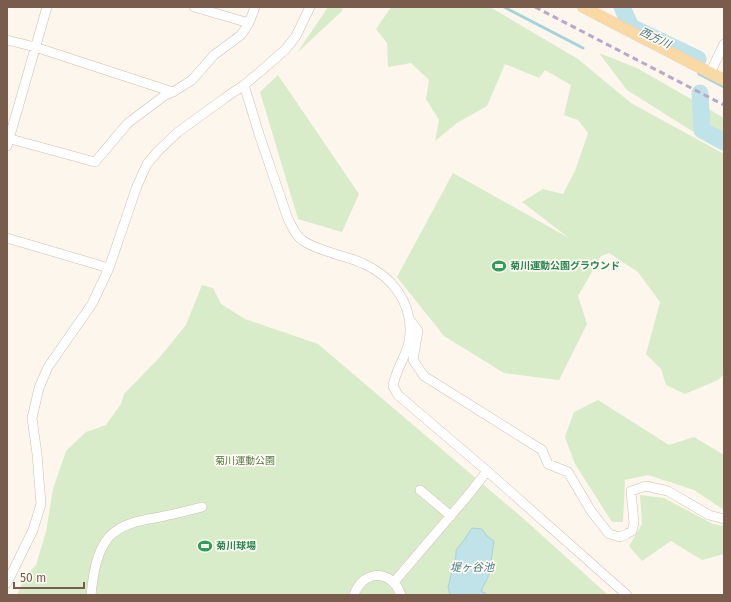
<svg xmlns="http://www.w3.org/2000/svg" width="731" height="602" font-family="'Fira Sans','Noto Sans JP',sans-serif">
<rect width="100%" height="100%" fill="#fdf6ec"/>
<path fill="#d8ecc9" d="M328 7H343L342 11 297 53Z
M391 7H490L578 59 631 103 724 154V374L718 380 685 394 666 385 661 369 646 354 660 302 638 272 609 253 601 256 578 296 587 324 559 380 504 373 444 336 397 277 453 173 569 238 522 202 543 189 563 194 575 171 588 133 578 120 564 115 571 85 545 70 539 78 505 64 487 106 457 123 435 141 439 120 426 99 429 80 411 63 388 67 387 43 376 29Z
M599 53 637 68 724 118V147L700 136 627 90Z
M278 75 359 194 342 232 298 219 260 92Z
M202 285 213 288 221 304 245 319 318 344 525 520 608 595H17L25 577 36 565 46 532 53 489 66 451 86 432 106 425 121 404 124 394 160 357 186 325Z
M598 400 669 445 694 437 724 455V510L694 490 648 475 625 480 623 522H612L575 464 565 437 574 412Z
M640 495 664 498 713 524 724 526V554L702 560 671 541 642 561 629 546 642 524Z"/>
<path fill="#bfe3e8" stroke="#a5d3da" d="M472 528 482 529 487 536 494 541 489 575 481 591 488 595H450L448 587 456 555V550L464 540Z"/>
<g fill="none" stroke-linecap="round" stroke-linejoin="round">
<path stroke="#a5d3da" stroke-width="3" d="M504 7 583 48
M699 74 724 87"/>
<path stroke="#bfe3e8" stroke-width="17" d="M622 7 631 27 698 59
M700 93 702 130 724 142"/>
<defs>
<path id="minor" d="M194 7 249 23
M7 40 35 47 173 92
M710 73 724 44
M244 85 259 134 288 219C292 226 295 235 302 240 311 247 324 250 335 254 344 257 355 259 364 264 391 276 411 301 410 332 410 352 396 367 393 386L398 395 487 471 627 595
M7 138 95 162 128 123 164 96 173 92 192 80 214 55 241 35 249 23 255 7
M7 146 47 7
M7 238 109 268
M410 320 418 331 413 360 424 376 542 450 548 464 568 472 591 511 609 534 620 537 627 534 632 531 634 523 631 491 646 486 668 491 709 515 724 519
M420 490 451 516
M394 582 470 493 487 471
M7 583 33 530 41 504 37 454 32 418 39 388 48 367 92 304 109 268 137 186 147 164 158 151 178 132 225 98 244 85 262 70 286 49 296 36 310 7
M91 595C93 576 96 552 109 537 122 523 142 520 160 517 174 514 188 511 202 507
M354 595C363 569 392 569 401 595"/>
<path id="major" d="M583 7 724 80"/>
</defs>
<use href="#minor" stroke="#d1beb0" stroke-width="10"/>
<use href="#major" stroke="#dad1cd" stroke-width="12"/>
<use href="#minor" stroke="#fff" stroke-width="9"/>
<use href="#major" stroke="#fbd9a5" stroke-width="11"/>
<path stroke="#b9a8c9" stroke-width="3" stroke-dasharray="6 4" stroke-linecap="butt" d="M535 7 724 105"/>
</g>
<defs>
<symbol id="stadium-bare" viewBox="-9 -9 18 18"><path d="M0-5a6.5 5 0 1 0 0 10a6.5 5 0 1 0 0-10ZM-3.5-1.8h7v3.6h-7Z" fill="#2e9e5b" stroke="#fffaf3" stroke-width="2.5" paint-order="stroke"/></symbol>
</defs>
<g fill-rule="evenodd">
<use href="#stadium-bare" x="489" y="256" width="20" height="20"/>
<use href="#stadium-bare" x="195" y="536" width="20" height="20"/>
</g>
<g text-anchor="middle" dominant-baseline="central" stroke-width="3.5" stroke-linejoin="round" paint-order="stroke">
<g font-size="10" font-weight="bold" fill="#27864d" stroke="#fffaf3" text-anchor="start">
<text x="510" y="266">菊川運動公園グラウンド</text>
<text x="216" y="546">菊川球場</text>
</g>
<g font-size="10" fill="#537a41" stroke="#fffaf3">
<text x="245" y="461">菊川運動公園</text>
</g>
<g font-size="11" font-style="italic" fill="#437c86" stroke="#fffaf3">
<text transform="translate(655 38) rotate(26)">西方川</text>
<text x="472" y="567">堤ヶ谷池</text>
</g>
</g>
<rect width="731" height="602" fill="none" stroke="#7a5c4d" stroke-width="16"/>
<path d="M14 582v6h70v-6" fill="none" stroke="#7a5c4d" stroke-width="2"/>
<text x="20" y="582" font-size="12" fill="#7a5c4d" stroke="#fffaf3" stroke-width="3" paint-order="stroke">50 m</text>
</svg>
